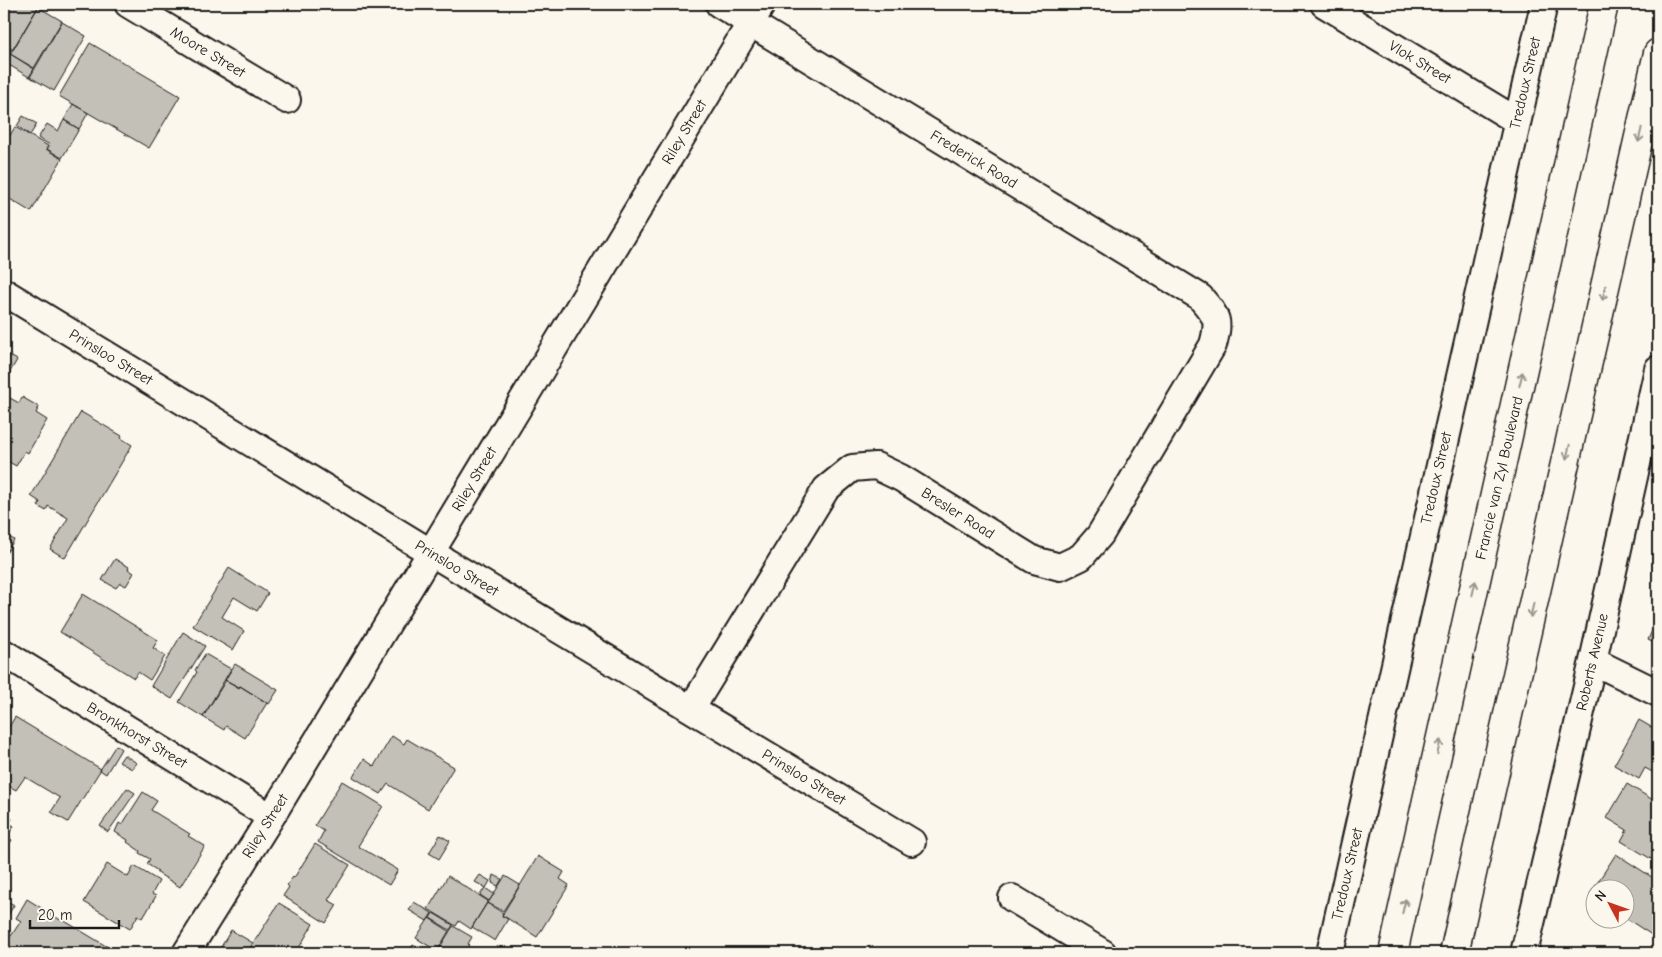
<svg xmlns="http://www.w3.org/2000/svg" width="1662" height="957" font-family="'Comic Neue',sans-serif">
<rect width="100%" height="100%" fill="#fbf7ec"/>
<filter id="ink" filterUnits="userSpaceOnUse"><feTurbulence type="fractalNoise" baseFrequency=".02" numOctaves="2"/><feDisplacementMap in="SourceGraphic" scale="10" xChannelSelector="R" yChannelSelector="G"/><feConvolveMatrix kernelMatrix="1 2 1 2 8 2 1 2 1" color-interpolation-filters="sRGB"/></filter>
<g filter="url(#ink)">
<path fill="#c3c0b8" stroke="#1c1c1c" d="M5 4H40L13 50 4 44Z
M38 7 62 21 34 68 10 54Z
M62 22 86 36 54 91 30 77Z
M90 43 180 96 149 148 59 96Z
M4 45 11 49 4 61Z
M9 53 34 69 29 77 4 62Z
M73 104 88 113 79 129 64 120Z
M23 116 37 124 30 135 17 126Z
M64 120 79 129 62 158 47 149 50 145 38 138 47 124 58 131Z
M15 127 48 146 46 149 62 159 31 212 5 196 4 197V145Z
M4 352 17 360 4 382Z
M8 397 19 403 22 397 39 407 36 413 47 420 28 453 25 451 16 466 4 459V405Z
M81 412 122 436 121 438 132 445 65 558 50 549 68 518 48 506 46 511 38 506 40 502 31 496Z
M4 534 14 540 4 557Z
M115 559 129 567 128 569 134 573 126 586 120 583 116 588 102 580Z
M229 568 268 593 257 611 234 597 222 617 244 631 233 650 193 626Z
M83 594 158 640 153 648 165 656 150 680 138 672 134 678 60 632Z
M1658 616V645L1648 640Z
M183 632 205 646 172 699 151 686Z
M205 654 231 669 203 717 179 702 197 672 195 670Z
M235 664 278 690 269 704 240 686 239 687 225 680Z
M226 680 239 688 240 686 267 703 245 738 226 726 224 730 203 717Z
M15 717 101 769 68 822 51 812 60 798 25 777 16 790 4 783V735Z
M1639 720 1658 731V775L1645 768 1639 779 1614 765Z
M392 736 404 744 407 739 454 767 428 809 388 784 381 794 353 777 364 759 374 766Z
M116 745 121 749 106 774 100 770Z
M124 755 137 763 132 769 119 762Z
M342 781 383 806 358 846 398 870 389 885 318 842 324 831 315 825Z
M1627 784 1658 803V863L1621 841 1627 830 1607 818Z
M127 788 135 793 108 832 100 826Z
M143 792 157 801 151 810 190 834 188 836 205 846 180 887 156 872 158 871 147 864 150 859 139 853 140 851 127 842 128 840 115 832 119 823 122 825Z
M4 814 12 819 9 823 14 826 7 837 12 840 4 852Z
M440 835 450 841 439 859 429 853Z
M315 844 350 865 328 900 337 905 326 923 283 896 289 887 287 885 293 877 294 878Z
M1616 854 1658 881V944L1656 942 1658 939 1624 917V890H1594V897L1590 894Z
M538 856 564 872 560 879 569 885 537 937 502 915Z
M107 864 128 877 134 866 159 881 152 894 156 896 143 918 138 915 130 929 84 902Z
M480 875 490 881 486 888 475 882Z
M494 875 502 879 498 886 492 883Z
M448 876 488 901 471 929 459 921 456 926 428 909Z
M505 876 520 885 503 911 488 903Z
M485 888 494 894 489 901 480 895Z
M4 899 14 905 4 922Z
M27 899 62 921 63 920 116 952 4 953V938L7 933 11 936 21 921 16 918Z
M414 902 432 913 427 921 409 910Z
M279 903 313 924 296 953H247Z
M487 903 503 913 502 916 508 919 495 941 472 927Z
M433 913 453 925 450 930 430 918Z
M429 918 449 931 437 951 416 938Z
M453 926 472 937 468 944 469 945 464 953H440L437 952Z
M231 930 253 943 247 953H232L221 947Z
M413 945 426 953H408Z"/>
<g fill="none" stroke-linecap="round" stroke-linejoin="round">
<defs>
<path id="street" d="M128 4 287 100
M1324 4 1517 121
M4 292 430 552 912 842
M4 653 271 817
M1593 661 1658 693
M691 709 826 489 852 468 876 466 901 478 1034 560 1060 567 1081 557 1100 535 1213 345C1220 319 1217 317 1200 297L719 4
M1012 898 1103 953
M186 953 271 817 762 4
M1330 953 1544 4
M1524 953 1593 661 1658 369"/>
<path id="secondary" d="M1393 953 1604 4
M1454 953 1658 53"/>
</defs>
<use href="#street" stroke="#1c1c1c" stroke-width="30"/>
<use href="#secondary" stroke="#1c1c1c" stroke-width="31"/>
<use href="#street" stroke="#fbf7ec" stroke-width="26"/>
<use href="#secondary" stroke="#fbf7ec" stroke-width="28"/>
</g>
<defs><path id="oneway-shaft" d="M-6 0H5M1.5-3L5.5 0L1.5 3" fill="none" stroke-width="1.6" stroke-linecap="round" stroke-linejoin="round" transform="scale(1.25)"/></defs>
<g stroke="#97948e">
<use href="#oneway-shaft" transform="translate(1640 135) rotate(103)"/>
<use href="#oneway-shaft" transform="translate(1604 293) rotate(103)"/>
<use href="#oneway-shaft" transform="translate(1521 379) rotate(-77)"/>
<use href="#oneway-shaft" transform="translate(1568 452) rotate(103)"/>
<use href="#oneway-shaft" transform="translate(1474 588) rotate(-77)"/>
<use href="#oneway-shaft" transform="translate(1532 610) rotate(103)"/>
<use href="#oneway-shaft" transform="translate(1439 747) rotate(-77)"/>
<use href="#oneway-shaft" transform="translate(1404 906) rotate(-77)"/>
</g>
</g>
<g text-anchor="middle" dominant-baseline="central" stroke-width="4" stroke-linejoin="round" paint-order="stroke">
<g font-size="15" fill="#1c1c1c" stroke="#fbf7ec">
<text transform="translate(208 52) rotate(31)">Moore Street</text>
<text transform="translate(1420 62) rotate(31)">Vlok Street</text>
<text transform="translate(1525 83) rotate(-77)">Tredoux Street</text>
<text transform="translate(684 132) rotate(-59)">Riley Street</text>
<text transform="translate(974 159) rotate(31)">Frederick Road</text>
<text transform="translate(111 357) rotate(31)">Prinsloo Street</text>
<text transform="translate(1436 478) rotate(-77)">Tredoux Street</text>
<text transform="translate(1499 478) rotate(-77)">Francie van Zyl Boulevard</text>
<text transform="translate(474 479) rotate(-59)">Riley Street</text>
<text transform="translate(958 513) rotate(32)">Bresler Road</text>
<text transform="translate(457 568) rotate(31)">Prinsloo Street</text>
<text transform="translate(1592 662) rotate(-77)">Roberts Avenue</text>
<text transform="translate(137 735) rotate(31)">Bronkhorst Street</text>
<text transform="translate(804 777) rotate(31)">Prinsloo Street</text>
<text transform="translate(265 826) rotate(-58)">Riley Street</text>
<text transform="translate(1347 874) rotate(-77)">Tredoux Street</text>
</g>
</g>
<rect width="1662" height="957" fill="none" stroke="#fbf7ec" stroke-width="20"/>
<rect x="10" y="10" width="1642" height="937" fill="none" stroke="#1c1c1c" stroke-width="2" filter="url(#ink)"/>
<g transform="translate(1610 904) rotate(311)"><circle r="24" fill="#fbf7ec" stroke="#a29f99"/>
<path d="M0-4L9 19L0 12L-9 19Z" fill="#c8321e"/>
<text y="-8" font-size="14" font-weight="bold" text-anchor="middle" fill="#1c1c1c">N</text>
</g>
<path d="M30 920v8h89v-8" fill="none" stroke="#1c1c1c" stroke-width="2.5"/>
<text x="38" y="920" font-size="15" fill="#1c1c1c" stroke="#fbf7ec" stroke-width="4" paint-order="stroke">20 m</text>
</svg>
